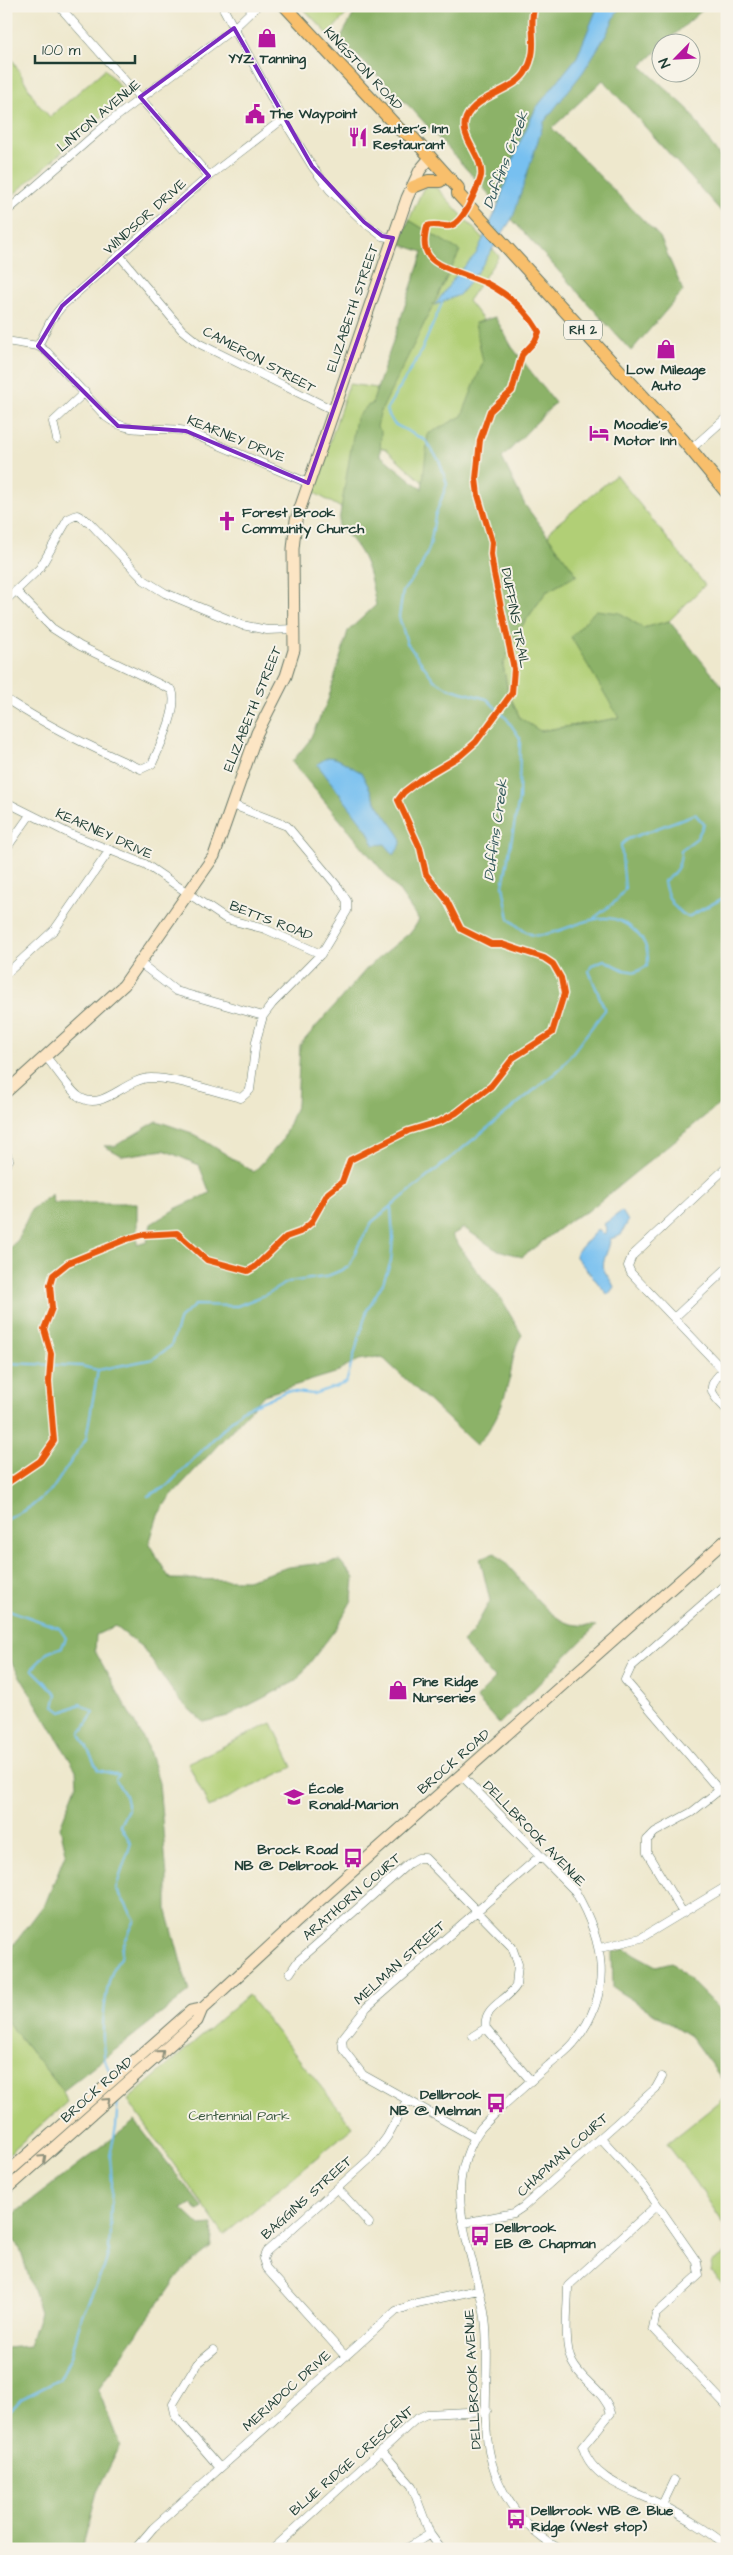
<svg xmlns="http://www.w3.org/2000/svg" width="733" height="2555" font-family="'Architects Daughter',sans-serif">
<rect width="100%" height="100%" fill="#f7f3e8"/>
<filter id="ink" filterUnits="userSpaceOnUse"><feTurbulence type="fractalNoise" baseFrequency=".02" numOctaves="2"/><feDisplacementMap in="SourceGraphic" scale="10" xChannelSelector="R" yChannelSelector="G"/><feConvolveMatrix kernelMatrix="1 2 1 2 8 2 1 2 1" color-interpolation-filters="sRGB"/></filter>
<filter id="wash" filterUnits="userSpaceOnUse"><feTurbulence type="fractalNoise" baseFrequency=".0096" numOctaves="4" result="noise"/><feDisplacementMap in="SourceGraphic" scale="20" xChannelSelector="R" yChannelSelector="G"/><feGaussianBlur stdDeviation="1.12" result="paint"/><feColorMatrix in="noise" values="0 0 0 0 0 0 0 0 0 0 0 0 0 0 0 0 0 1.4 0 .05"/><feComposite in="paint" operator="in"/></filter>
<g filter="url(#wash)">
<rect width="100%" height="100%" fill="#eee8cd"/>
<path fill="#b1cf76" stroke="#688655" d="M301 6H354L328 34Z
M6 48 37 103 50 117 105 69 127 95 6 201Z
M428 187 437 188 499 256 468 301 495 335 459 515 386 449 362 443 343 509 313 492 349 384 377 388 363 440 459 251 409 220 423 189Z
M616 475 705 585 669 621 643 628 620 613 619 718 539 731 520 718 508 692 503 665 517 633 546 592 577 575 548 538 551 529Z
M272 1723 293 1767 209 1807 188 1763Z
M248 1995 353 2127 224 2235 128 2100Z
M6 2020 63 2091 67 2102 6 2156Z
M727 2096V2229L696 2182 667 2144Z
M727 2254V2289L711 2272 713 2261Z"/>
<path fill="#8cb267" stroke="#56784e" d="M358 6H707L666 42H660V48L641 66 688 109 727 168V218L603 80 552 128 660 237 683 291 631 351 413 110 340 39Z
M409 220 460 251 380 413 377 427 381 431 380 455 422 489 428 434 462 416 483 362 475 323 495 317 512 347 555 403 502 458 525 505 577 575 546 592 517 633 503 665 508 692 520 718 540 731 619 718 571 637 596 610 620 613 643 628 669 621 727 692V1098L588 1211 573 1218 522 1257 495 1249 464 1228 452 1235 476 1270 501 1299 522 1335C512 1349 513 1368 508 1384 502 1408 493 1428 476 1445L384 1359 377 1357 359 1360 335 1373 264 1395 169 1498 158 1515 149 1544 170 1579 247 1580 289 1567 340 1561 354 1578 352 1600 337 1627 296 1681 228 1716 203 1722 178 1699 143 1648 115 1626 96 1635 95 1651 148 1747 159 1783 167 1877V1911L189 1992 63 2091 6 2020V1955L46 1902 66 1852 60 1827 77 1784 76 1770 6 1653V1251L18 1240 31 1210 52 1194 53 1203H137V1245L147 1242 151 1224 177 1208 210 1193 199 1165 164 1150 123 1156 104 1146H115L157 1121 192 1133 254 1172 282 1141 297 1104 300 1045 369 966 412 931 419 920 399 891 292 762 309 741 328 700 348 631 376 605C369 570 366 551 338 527L356 418 367 406 372 404 423 252 399 244Z
M495 1553C519 1573 537 1608 565 1622 573 1626 587 1625 596 1626L499 1724 476 1698 495 1679 462 1642 472 1633 490 1601 480 1558Z
M625 1949 656 1966 672 1962 727 2017V2086L690 2036 613 1988 612 1952Z
M135 2121 202 2207 198 2210 191 2204 182 2209 200 2226 213 2225 211 2247C196 2260 180 2269 171 2286L98 2389 120 2446 97 2492 82 2549H6V2348L29 2346 40 2312 20 2249 6 2230V2220Z"/>
<path fill="#77c0f0" stroke="#4b7e92" d="M598 6H620L606 35 583 72 544 122 513 217 479 270 459 295 435 305 455 277 476 254 496 211 517 148 536 108 577 57Z
M328 757C340 757 349 767 361 772L378 805 400 836 401 844 394 855 385 844 374 845 367 830 317 764Z
M622 1211 628 1221 621 1235 610 1239C610 1250 601 1259 604 1270 607 1276 612 1281 614 1287L608 1295 576 1257V1253L596 1231 600 1230 604 1234 607 1230 604 1224Z"/>
<g fill="none" stroke-linecap="round" stroke-linejoin="round">
<path stroke="#77c0f0" stroke-width="2" d="M413 11 415 6
M594 918 616 901 625 889 621 845 628 839 695 814 704 824 697 838 681 850C681 865 677 872 664 881 667 898 673 909 688 917L727 896
M6 1363 81 1366 98 1370 153 1359 171 1346 180 1318 195 1305 237 1306 265 1295 288 1282 325 1277 349 1267 358 1246 372 1222 560 1069 605 1010 589 971 592 965 604 960 624 970 636 972 647 966C650 953 646 942 636 932 606 901 575 930 542 935 529 938 519 927 509 919L503 886 519 799 520 738 507 719 487 699 448 688 434 680 407 643 399 617 403 591 420 569 430 546 435 516 447 484 439 460 425 440 394 424 386 410 420 354 442 303
M148 1496 167 1486 242 1410 287 1391 313 1394 346 1383 367 1310 383 1283 391 1261 393 1238 391 1207
M6 1520 32 1506 53 1488 86 1439 98 1370
M6 1609 59 1628 66 1638 62 1647 47 1653 32 1669 57 1694 54 1706 62 1712 80 1704 94 1712 80 1734 98 1770 118 1775 115 1779 125 1795 128 1809 120 1825 131 1843 116 1888 135 1920 122 1948 121 1958C104 1974 101 2031 104 2054 104 2062 109 2069 112 2076
M6 2416 21 2399 59 2380 71 2357 82 2315 104 2268 109 2251 112 2183 110 2156 116 2127 118 2097"/>
</g>
</g>
<g filter="url(#ink)">
<g fill="none" stroke-linecap="round" stroke-linejoin="round">
<defs>
<path id="street" d="M59 6 209 176
M222 6 283 119 312 166 330 190 364 222 382 236 393 238
M6 212 108 123 234 28 257 6
M120 256 182 330 198 343 333 410
M6 341 38 346 47 352 106 417C134 438 156 424 186 431L308 483
M38 346 51 320 62 306 209 176 283 119
M57 439 53 422 85 392
M691 449 727 417
M6 600 40 568 68 519 77 515 89 522 144 580 165 593 242 625 267 630 295 629
M6 699C49 727 94 749 141 769L152 764C160 746 179 709 172 690L80 646 52 628 16 591
M6 802 70 834 145 864 226 919 265 929 321 954
M6 849 30 815
M141 964 176 991 263 1016
M6 974 55 929 109 851
M46 1057C57 1069 66 1086 78 1096 102 1114 125 1078 151 1078 177 1078 215 1092 241 1098L250 1090 256 1041 263 1016 272 1004 321 954 347 911V901L338 887 287 826 233 805
M6 1152 9 1160 6 1165
M674 1318 727 1268
M725 1369C705 1387 709 1392 727 1410
M723 1370 631 1273 628 1266 632 1256 727 1167
M461 1775 575 1891C604 1941 614 1991 576 2040 569 2050 557 2058 548 2066 525 2086 501 2106 481 2128 469 2144 461 2168 460 2188 459 2232 479 2275 485 2318 492 2369 477 2424 495 2473 507 2505 530 2534 560 2549
M719 1790 625 1680 631 1667 727 1583
M683 1913 647 1853V1840L655 1832 692 1812 727 1784
M600 1948 641 1938 727 1886
M290 1973 298 1961 408 1864 418 1858H425L512 1947 518 1964 516 1986C506 2002 482 2007 486 2028L531 2081
M473 2036 486 2028
M474 2137 363 2075 343 2049 342 2039 367 2007 540 1856
M601 2138 645 2187 697 2262 699 2275 656 2314 653 2328 727 2406
M338 2189 369 2223
M657 2205 568 2286C568 2306 563 2344 572 2362 582 2382 605 2391 611 2413L583 2447C592 2482 636 2491 664 2506 686 2518 708 2530 727 2546
M464 2223 514 2213 523 2207 656 2088 662 2077
M214 2350 197 2364 173 2404 176 2417 220 2468
M345 2356 266 2268 263 2259 266 2252 372 2157 387 2137 407 2100
M381 2450 412 2486 430 2534 441 2549
M662 2505 674 2480
M135 2549 153 2528 396 2311 417 2303 478 2290
M273 2549 416 2419 427 2414 487 2411
M406 2549 430 2534"/>
<path id="secondary" d="M6 1092 124 985 214 856 257 733 286 676 294 650 293 549 296 520 407 198 420 170 430 158
M6 2174 191 2011 202 2009
M6 2190 197 2021 202 2009 319 1901 727 1539"/>
<path id="primary" d="M285 6 399 129 413 138 458 188V194
M413 187 428 181H440
M458 194 683 440 727 493"/>
</defs>
<use href="#street" stroke="#67796a" stroke-width="9"/>
<use href="#secondary" stroke="#67796a" stroke-width="13"/>
<use href="#primary" stroke="#67796a" stroke-width="14"/>
<use href="#street" stroke="#fff" stroke-width="8"/>
<use href="#secondary" stroke="#fce5c4" stroke-width="11"/>
<use href="#primary" stroke="#f8bf6c" stroke-width="12"/>
<defs>
<path id="cycleway" d="M6 1484 40 1461 54 1441 49 1381 51 1354 44 1329 52 1308 50 1285 53 1275 68 1263 127 1239 141 1235 177 1233 207 1260 248 1271 255 1267 286 1237 300 1232 311 1223 328 1193 342 1182 350 1160 408 1131 441 1121 456 1113 491 1086 513 1058 552 1033 564 994 561 978 553 964 544 958 502 944H491L461 929 446 899 426 874 420 848 398 800 404 792 421 779 460 756 476 742 512 693 514 669 494 574 491 554 492 542 478 495 476 479 480 440 490 411 512 391 522 355 535 341 539 332C527 311 509 295 488 284 473 276 438 269 429 256 422 246 425 236 427 226 435 223 442 227 450 226 458 224 464 214 468 207 472 198 479 186 481 176 484 156 458 137 466 118 476 95 514 91 525 73 541 48 527 26 535 6"/>
</defs>
<use href="#cycleway" stroke="#f7f3e8" stroke-width="9"/>
<use href="#cycleway" stroke="#e8590c" stroke-width="6"/>
</g>
<defs><path id="oneway-chevron" d="M-2-3.5L2.5 0L-2 3.5" fill="none" stroke-width="1.6" stroke-linecap="round" stroke-linejoin="round" transform="scale(1.25)"/></defs>
<g stroke="#8e917c">
<use href="#oneway-chevron" transform="translate(161 2053) rotate(-41)"/>
<use href="#oneway-chevron" transform="translate(107 2101) rotate(-42)"/>
<use href="#oneway-chevron" transform="translate(43 2158) rotate(-42)"/>
</g>
</g>
<path fill="none" stroke="#7b2cbf" stroke-width="4" stroke-linejoin="round" d="M234 28 312 166 364 222 382 236 393 238 308 483 186 431 118 426 38 346 62 306 209 176 140 97Z"/>
<defs>
<symbol id="shop-bare" viewBox="-9 -9 18 18"><path d="M-5-2.5h2.3a2.7 3.5 0 0 1 5.4 0H5L5.5 6h-11ZM-1.5-2.5h3a1.5 2.3 0 0 0-3 0Z" fill="#b5179e" stroke="#f7f3e8" stroke-width="2.5" paint-order="stroke"/></symbol>
<symbol id="civic-bare" viewBox="-9 -9 18 18"><path d="M-.6-6.5H3V-4.5H.6V-3L4-1V1h2V6H-6V1h2V-1L-.6-3ZM-1.2 2.5V6h2.4V2.5Z" fill="#b5179e" stroke="#f7f3e8" stroke-width="2.5" paint-order="stroke"/></symbol>
<symbol id="restaurant-bare" viewBox="-9 -9 18 18"><path d="M-5-6h1v4h1v-4h1v4h1v-4h1v5L-1.5 .5V6h-2V.5L-5-1ZM5-6V6H3V1.5H1.5Q1.5-4 5-6Z" fill="#b5179e" stroke="#f7f3e8" stroke-width="2.5" paint-order="stroke"/></symbol>
<symbol id="hotel-bare" viewBox="-9 -9 18 18"><path d="M-6-4.5h1.5V1H6V5H4.5V3h-9V5H-6ZM-4 0a1.8 1.8 0 1 1 3.6 0ZM.5 0V-2.5h3Q6-2.5 6 0Z" fill="#b5179e" stroke="#f7f3e8" stroke-width="2.5" paint-order="stroke"/></symbol>
<symbol id="church-bare" viewBox="-9 -9 18 18"><path d="M-1.2-6h2.4v3.5h3.3v2.4h-3.3V6h-2.4V-.1h-3.3v-2.4h3.3Z" fill="#b5179e" stroke="#f7f3e8" stroke-width="2.5" paint-order="stroke"/></symbol>
<symbol id="school-bare" viewBox="-9 -9 18 18"><path d="M0-5L7-2L0 1L-7-2ZM-4 1L0 2.5L4 1V4Q0 6-4 4Z" fill="#b5179e" stroke="#f7f3e8" stroke-width="2.5" paint-order="stroke"/></symbol>
<symbol id="bus-bare" viewBox="-9 -9 18 18"><path d="M-5-6H5V4H4V6H2V4H-2V6H-4V4H-5ZM-3.5-4V0h7V-4ZM-3.5 1.2v1.5H-2V1.2ZM2 1.2v1.5H3.5V1.2Z" fill="#b5179e" stroke="#f7f3e8" stroke-width="2.5" paint-order="stroke"/></symbol>
</defs>
<g fill-rule="evenodd">
<use href="#shop-bare" x="253" y="24" width="28" height="28"/>
<use href="#civic-bare" x="241" y="100" width="28" height="28"/>
<use href="#restaurant-bare" x="344" y="123" width="28" height="28"/>
<use href="#shop-bare" x="652" y="335" width="28" height="28"/>
<use href="#hotel-bare" x="585" y="419" width="28" height="28"/>
<use href="#church-bare" x="213" y="507" width="28" height="28"/>
<use href="#shop-bare" x="384" y="1676" width="28" height="28"/>
<use href="#school-bare" x="280" y="1783" width="28" height="28"/>
<use href="#bus-bare" x="339" y="1844" width="28" height="28"/>
<use href="#bus-bare" x="482" y="2089" width="28" height="28"/>
<use href="#bus-bare" x="466" y="2222" width="28" height="28"/>
<use href="#bus-bare" x="502" y="2505" width="28" height="28"/>
</g>
<g text-anchor="middle" dominant-baseline="central" stroke-width="4" stroke-linejoin="round" paint-order="stroke">
<rect fill="#f7f3e8" stroke="#60746a" stroke-width="1" x="564" y="320.5" width="38" height="19" rx="4"/>
<g font-size="12" font-weight="bold" fill="#1f3d34">
<text x="583" y="330">RH 2</text>
</g>
<g font-size="14" font-weight="bold" fill="#1f3d34" stroke="#f7f3e8" text-anchor="start">
<text x="267" y="59" text-anchor="middle">YYZ Tanning</text>
<text x="270" y="114">The Waypoint</text>
<text x="373" y="129">Sauter's Inn<tspan x="373" dy="16">Restaurant</tspan></text>
<text x="666" y="370" text-anchor="middle">Low Mileage<tspan x="666" dy="16">Auto</tspan></text>
<text x="614" y="425">Moodie’s<tspan x="614" dy="16">Motor Inn</tspan></text>
<text x="242" y="513">Forest Brook<tspan x="242" dy="16">Community Church</tspan></text>
<text x="413" y="1682">Pine Ridge<tspan x="413" dy="16">Nurseries</tspan></text>
<text x="309" y="1789">École<tspan x="309" dy="16">Ronald-Marion</tspan></text>
<text x="338" y="1850" text-anchor="end">Brock Road<tspan x="338" dy="16">NB @ Delbrook</tspan></text>
<text x="481" y="2095" text-anchor="end">Dellbrook<tspan x="481" dy="16">NB @ Melman</tspan></text>
<text x="495" y="2228">Dellbrook<tspan x="495" dy="16">EB @ Chapman</tspan></text>
<text x="531" y="2511">Dellbrook WB @ Blue<tspan x="531" dy="16">Ridge (West stop)</tspan></text>
</g>
<g font-size="14" fill="#1f3d34" stroke="#f7f3e8">
<text transform="translate(363 69) rotate(47)">KINGSTON ROAD</text>
<text transform="translate(99 116) rotate(-40)">LINTON AVENUE</text>
<text transform="translate(145 217) rotate(-42)">WINDSOR DRIVE</text>
<text transform="translate(353 308) rotate(-71)">ELIZABETH STREET</text>
<text transform="translate(259 360) rotate(28)">CAMERON STREET</text>
<text transform="translate(236 439) rotate(22)">KEARNEY DRIVE</text>
<text transform="translate(515 618) rotate(79)">DUFFINS TRAIL</text>
<text transform="translate(253 709) rotate(-68)">ELIZABETH STREET</text>
<text transform="translate(104 834) rotate(24)">KEARNEY DRIVE</text>
<text transform="translate(271 921) rotate(21)">BETTS ROAD</text>
<text transform="translate(454 1762) rotate(-41)">BROCK ROAD</text>
<text transform="translate(534 1834) rotate(46)">DELLBROOK AVENUE</text>
<text transform="translate(352 1897) rotate(-41)">ARATHORN COURT</text>
<text transform="translate(400 1963) rotate(-42)">MELMAN STREET</text>
<text transform="translate(97 2090) rotate(-42)">BROCK ROAD</text>
<text transform="translate(563 2155) rotate(-42)">CHAPMAN COURT</text>
<text transform="translate(307 2198) rotate(-42)">BAGGINS STREET</text>
<text transform="translate(473 2379) rotate(-93)">DELLBROOK AVENUE</text>
<text transform="translate(287 2391) rotate(-42)">MERIADOC DRIVE</text>
<text transform="translate(352 2461) rotate(-41)">BLUE RIDGE CRESCENT</text>
</g>
<g font-size="14" fill="#3c5a41" stroke="#f7f3e8">
<text x="239" y="2116">Centennial Park</text>
</g>
<g font-size="15" font-style="italic" fill="#31575a" stroke="#f7f3e8">
<text transform="translate(506 160) rotate(-69)">Duffins Creek</text>
<text transform="translate(496 830) rotate(-82)">Duffins Creek</text>
</g>
</g>
<rect width="733" height="2555" fill="none" stroke="#f7f3e8" stroke-width="25"/>
<g transform="translate(676 58) rotate(246)"><circle r="24" fill="#f7f3e8" stroke="#a1aaa0"/>
<path d="M0-4L9 19L0 12L-9 19Z" fill="#b5179e"/>
<text y="-8" font-size="14" font-weight="bold" text-anchor="middle" fill="#1f3d34">N</text>
</g>
<path d="M35 55v8h100v-8" fill="none" stroke="#1f3d34" stroke-width="2.5"/>
<text x="42" y="55" font-size="15" fill="#1f3d34" stroke="#f7f3e8" stroke-width="4" paint-order="stroke">100 m</text>
</svg>
